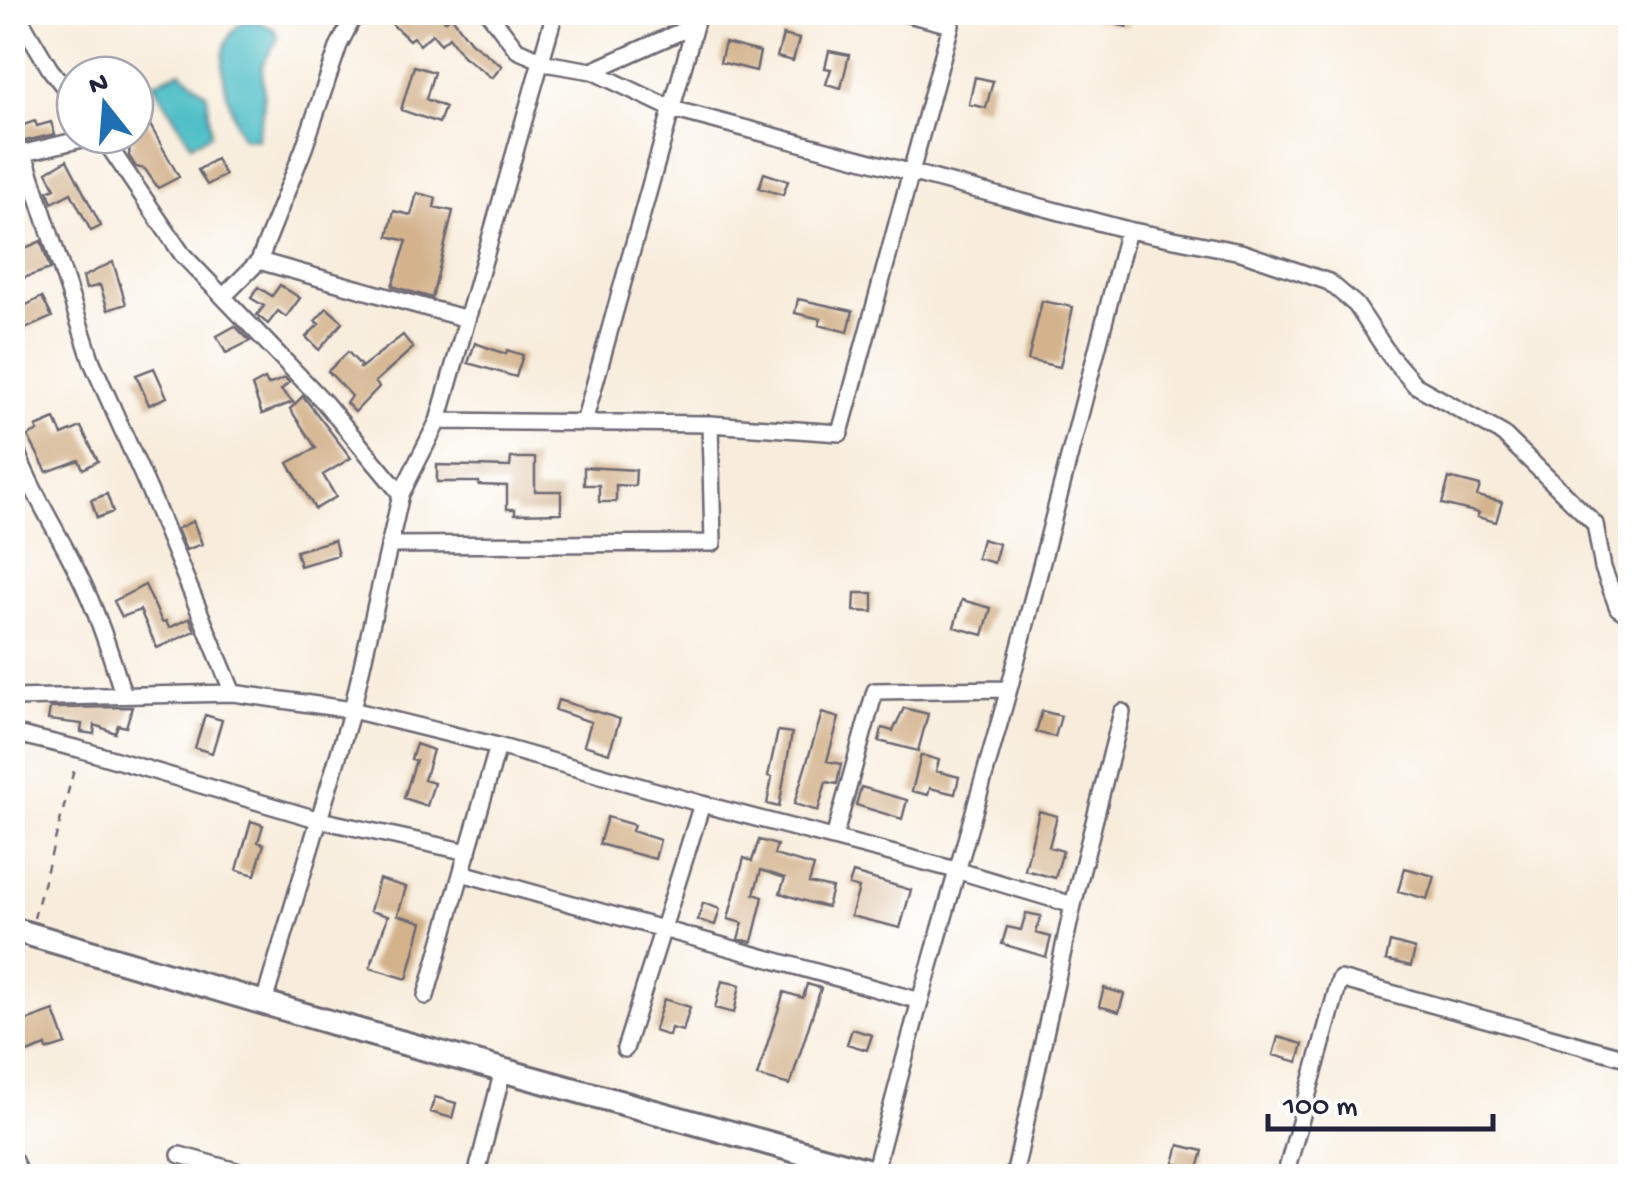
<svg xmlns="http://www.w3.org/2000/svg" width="1643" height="1189" font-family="'Gochi Hand',sans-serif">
<rect width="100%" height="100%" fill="#fff"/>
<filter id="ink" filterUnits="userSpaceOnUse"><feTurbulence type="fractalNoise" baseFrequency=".01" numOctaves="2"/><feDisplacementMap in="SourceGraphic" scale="20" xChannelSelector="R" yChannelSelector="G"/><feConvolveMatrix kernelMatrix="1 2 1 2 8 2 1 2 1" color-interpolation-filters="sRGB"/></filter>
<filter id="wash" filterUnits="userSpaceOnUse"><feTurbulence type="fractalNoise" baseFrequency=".0048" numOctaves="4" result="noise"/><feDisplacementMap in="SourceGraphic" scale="40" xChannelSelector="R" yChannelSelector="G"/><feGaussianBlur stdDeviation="2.25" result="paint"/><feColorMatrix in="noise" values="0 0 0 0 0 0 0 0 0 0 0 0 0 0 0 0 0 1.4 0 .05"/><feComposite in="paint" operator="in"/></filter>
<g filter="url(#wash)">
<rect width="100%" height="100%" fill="#f8eddc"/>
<path fill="#51bfc7" stroke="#3a7081" stroke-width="2.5" d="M245 21 260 22 275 30 278 38 262 65 264 105 257 139 242 138C229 105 205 44 245 21Z
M181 71 207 94 211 134 191 144 153 83Z"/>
<g id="blocks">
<path fill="#d3b28c" d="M379 12H436L445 21 451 16 471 42 502 66 492 78 463 56 449 37 441 44 432 34 420 45 413 37 409 40Z
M1087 12H1131L1127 27 1087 17Z
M783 35 799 39 793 61 777 57Z
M725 43 760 52 756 71 720 62Z
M829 51 849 55 841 88 826 84 831 69 825 68Z
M414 66 434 72 426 99 445 107 439 123 401 110Z
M975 77 993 81 986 108 969 104Z
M135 98 179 177 158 188 145 169 136 167 129 156 130 143 134 142 131 135H135Z
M35 121 37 126 51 122 55 134 17 143 12 129Z
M216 159 225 175 207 185 198 170Z
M67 160 101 226 91 231 71 193 52 203 48 191 55 188 47 172Z
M764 173 788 181 783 195 759 188Z
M417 193 436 198 434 207 453 211 432 298 392 286 407 241 388 236 394 211 411 215Z
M41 241 50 269 12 282V254Z
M113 262 126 304 108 310 100 285 86 289 83 277Z
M280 285 300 298 286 317 278 311 268 324 257 315 264 306 251 298 258 287 272 296Z
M42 297 52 317 16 333 12 318 23 315 19 309Z
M798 299 853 311 848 332 819 325 821 319 795 313Z
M1042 301 1073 307 1060 367 1028 360Z
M327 308 343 322 319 350 306 337 319 324 315 321Z
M235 326 250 341 226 353 217 336Z
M403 335 413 348 375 382 379 387 355 412 346 403 352 396 328 371 348 352 361 366 359 369Z
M475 343 506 354 507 350 523 355 516 377 468 363Z
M154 368 167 397 149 405 136 375Z
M285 378 289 382 281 390 293 402 262 414 252 386 265 379 268 385Z
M303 396 351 458 323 475 336 497 315 509 288 463 316 448 290 409Z
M55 419 62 435 81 427 98 461 83 469 79 460 47 472 28 436 38 431 36 427Z
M511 458H535V491H561V513L515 514V509H507V486L479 485V482H437V465L510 467Z
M584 467 636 470 635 486 616 485V502H599V485H584Z
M1449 478 1480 486 1477 496 1502 502 1496 522 1477 517 1479 513 1442 504Z
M107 494 113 512 97 518 91 500Z
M193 521 202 544 186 550 177 529Z
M982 539 999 544 994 563 977 558Z
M334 540 338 555 300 566 296 551Z
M145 585 162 622 166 621 169 628 190 618 195 631 157 648 140 610 122 617 114 601Z
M855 593H873V612L854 611Z
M962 600 991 608 983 635 954 627Z
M558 700 620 719 609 753 584 745 591 722 555 710Z
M132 707 126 727 118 725 115 733 95 725 94 734 81 732 82 724 48 720 50 708Z
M904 708 928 714 918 751 879 741 882 728 893 731Z
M1042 711 1061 716 1055 737 1036 732Z
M822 713 839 718 827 761 841 764 837 784 826 782 818 811 794 804Z
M205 715 222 720 212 753 195 748Z
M778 731 792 733 779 807 767 804 772 777 768 776Z
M416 744 433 750 424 780 434 783 427 806 404 798 416 760 411 759Z
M921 755 939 760 936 771 959 777 955 794 930 788 928 795 912 791Z
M861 787 907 800 902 819 856 805Z
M1039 811 1057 816 1049 847 1063 851 1055 878 1025 870Z
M607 817 634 825 632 831 660 840 655 859 599 844Z
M251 821 263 825 258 842 264 844 255 875 237 870Z
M759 840 777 845 774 855 814 866 809 883 832 888 827 907 811 903 780 893 785 878 761 870 754 894 763 897 752 942 738 939 743 923 728 919 744 858 752 861Z
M1405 868 1434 876 1427 899 1398 891Z
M853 873 911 890 900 928 851 916 859 888 849 885Z
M379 879 406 887 398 915 422 922 407 979 370 968 388 916 370 911Z
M703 903 720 909 715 925 698 920Z
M1026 913 1041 916 1036 933 1051 937 1046 957 1002 944 1007 927 1021 930Z
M1390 942 1415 949 1411 966 1386 960Z
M722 981 740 985 734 1013 715 1008Z
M807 984 821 988 790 1085 757 1076 784 992 803 998Z
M1104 988 1124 994 1119 1012 1099 1006Z
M664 999 690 1007 683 1031 671 1028 669 1036 654 1031Z
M54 1011 66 1044 47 1050 46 1046 16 1057 12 1026Z
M852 1029 872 1035 867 1050 847 1044Z
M1278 1037 1303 1044 1298 1062 1273 1055Z
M435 1097 456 1103 452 1118 430 1112Z
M1179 1145 1203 1151 1198 1169 1174 1163Z"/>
</g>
</g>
<g filter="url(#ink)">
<use href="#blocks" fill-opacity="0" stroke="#6d6973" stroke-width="2.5"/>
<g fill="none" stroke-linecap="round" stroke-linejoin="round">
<defs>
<path id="minor" d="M16 12 50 69 75 101
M488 12 517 50 550 64 592 71 695 25 699 12
M592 71 672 109 1128 230 1241 252 1329 282 1356 305 1390 356 1415 385 1503 434 1595 524 1603 568 1618 608 1630 616
M101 135 182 254 325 403 401 494 352 710 264 1002
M24 154 92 362 150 492 233 693
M12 156 99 135
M259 261 467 319
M223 297 259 261 304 148 339 45 356 12
M438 421 710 424 840 433 951 25 900 12
M584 422 695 25
M12 440C29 487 55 527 77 571 97 611 110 652 123 694
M401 494 438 421 555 12
M389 545 713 543 710 424
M12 698 233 693 352 710 498 746 702 804 956 870 1073 905
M12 733 79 749 320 820 468 852
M834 838 875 691 1009 689
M462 873 920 1001 874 1173
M426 996 498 746
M920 1001 1009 689 1128 230
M625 1049 702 804
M180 1155 254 1176
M12 1157 21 1176
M476 1176 503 1070
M1014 1176 1073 905 1122 712
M1285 1176 1340 979 1630 1059"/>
<path id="highway" d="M12 929 360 1031 888 1176"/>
</defs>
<use href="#minor" stroke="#6d6973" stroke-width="20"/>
<use href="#highway" stroke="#6d6973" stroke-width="28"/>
<path stroke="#6d6973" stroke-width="2.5" stroke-dasharray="8 8" stroke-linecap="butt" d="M34 918 75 766"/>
<use href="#minor" stroke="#fff" stroke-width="15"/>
<use href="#highway" stroke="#fff" stroke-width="22"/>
</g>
</g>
<rect width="1643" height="1189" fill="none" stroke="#fff" stroke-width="50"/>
<g transform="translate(105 105) rotate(343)"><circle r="48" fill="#ffffff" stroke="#a7a7b1" stroke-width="2.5"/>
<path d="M0-8L18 38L0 25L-18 38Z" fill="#1f6fb2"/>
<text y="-15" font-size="28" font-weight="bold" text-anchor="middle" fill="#22223b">N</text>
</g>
<path d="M1268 1114v15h225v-15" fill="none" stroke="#22223b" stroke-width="5"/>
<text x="1283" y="1114" font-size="30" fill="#22223b" stroke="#ffffff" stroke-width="8" paint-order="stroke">100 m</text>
</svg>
